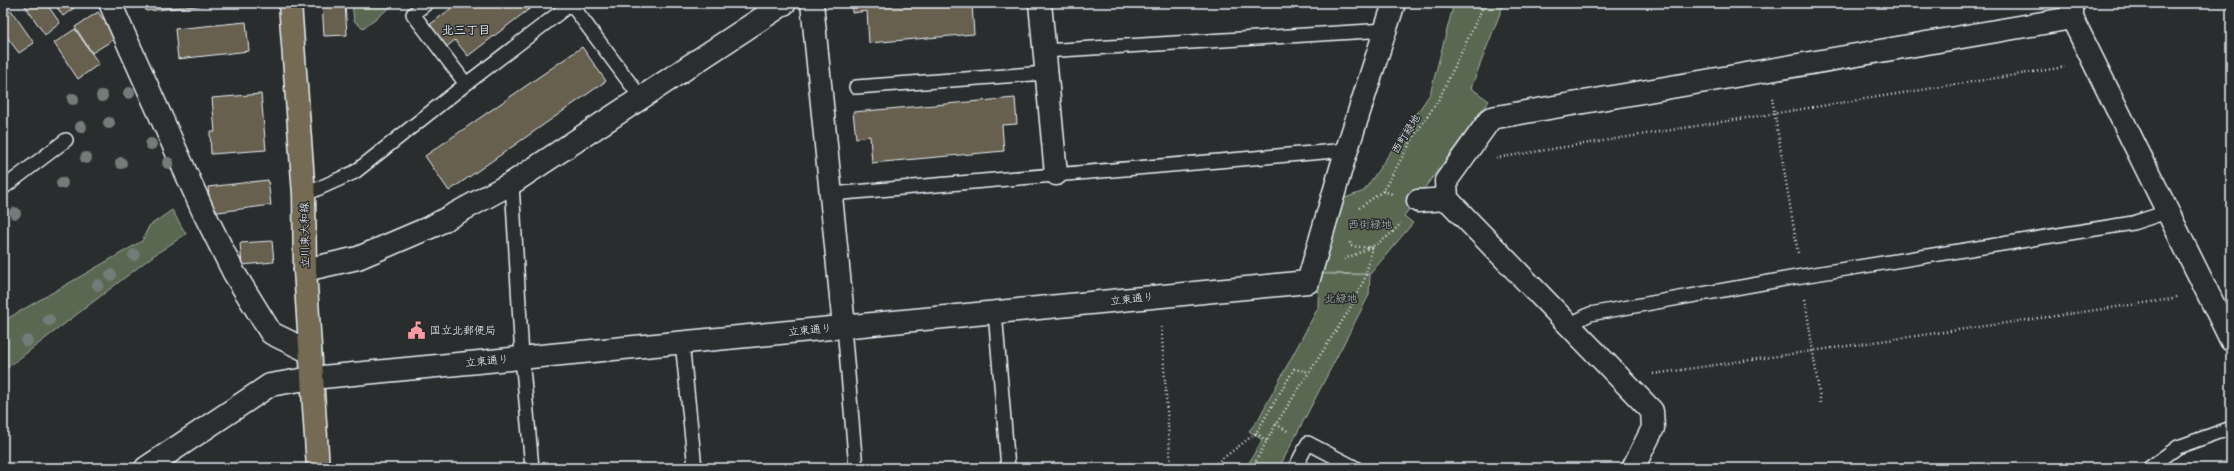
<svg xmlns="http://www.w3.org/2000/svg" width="2234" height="471" font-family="Sriracha,'Klee One',sans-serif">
<rect width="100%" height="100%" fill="#2a2d2e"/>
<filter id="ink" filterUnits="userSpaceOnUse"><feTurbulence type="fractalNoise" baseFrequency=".025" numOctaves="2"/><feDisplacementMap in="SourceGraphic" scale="8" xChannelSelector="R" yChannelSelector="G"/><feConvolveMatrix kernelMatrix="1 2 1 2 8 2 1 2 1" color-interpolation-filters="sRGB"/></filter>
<g filter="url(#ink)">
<path fill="#5a6851" stroke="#a1aca4" d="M352 3H396L363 28 354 21Z
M1454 3H1504L1471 88 1489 101 1404 216 1413 223 1370 274 1319 273 1345 198 1364 191 1430 94Z
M172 210 186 234 153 256 3 371V321L142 241 149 226Z
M1319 274 1370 275 1369 295 1279 468H1246L1262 440 1249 431 1258 420 1318 308Z"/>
<path fill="#686050" stroke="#e8f1f8" d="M23 3H46L60 23 45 35Z
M54 3H81L63 16Z
M145 3H227L146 11Z
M322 3H345L347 35 324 36Z
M458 3H537L468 56 455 40 445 48 428 26Z
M852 3H983L972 4 974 34 869 43 867 11 852 13Z
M11 10 34 43 19 53 3 32V15Z
M98 12 116 38 92 53 75 27Z
M246 22 249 51 178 59 175 29Z
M75 29 99 64 78 79 54 43Z
M582 47 606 81 449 191 425 156Z
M261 94 266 150 211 154 210 132H215L212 98Z
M1015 98 1017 124 1002 125 1004 151 872 163 870 136 856 138 853 112Z
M268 180 271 205 211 213 208 187Z
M272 241 274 262 242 265 240 243Z"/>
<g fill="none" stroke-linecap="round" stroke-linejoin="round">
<defs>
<path id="lane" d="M427 3 413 14 466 84
M571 4 641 98
M1044 51 1386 30
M856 87 1046 73
M512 183 522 357 532 468
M3 188 66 140
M831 194 1347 150
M304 195 355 172 466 84 572 3
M995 312 1008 468
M1569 325 1590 314 1802 276 2133 223 2167 212
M844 327 856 468
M682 342 695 468
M1295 468 1308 443 1356 468
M2149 468 2178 447 2231 428"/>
<path id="street" d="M110 3 203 211 234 273 271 333 310 352
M812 3 844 327
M1040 3 1056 174
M2072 4V18L2231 340
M1447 199 1446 181 1491 118 2072 18
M1418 201 1447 199 1652 411 1653 428 1633 468
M305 270 358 258 433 226 512 183 785 3
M146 468 270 385 312 378 1308 282 1342 165 1394 3"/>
<path id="primary" d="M290 3 304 195 305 270 318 468"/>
</defs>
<use href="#lane" stroke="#e8f1f8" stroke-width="16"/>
<use href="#street" stroke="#e8f1f8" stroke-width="25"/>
<use href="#primary" stroke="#e8f1f8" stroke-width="25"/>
<path stroke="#e8f1f8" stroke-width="2.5" stroke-dasharray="1 3" stroke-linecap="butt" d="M1772 98 1798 253
M1496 158 2065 67
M1383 191 1392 194
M1359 208 1383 191 1416 133 1439 99 1485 3
M1344 259C1366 250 1386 242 1401 223
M1805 299 1821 405
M1161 323 1171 468
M1653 374 2172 299 2178 296
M1276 424 1289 432
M1256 433 1267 441
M1210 468 1256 433 1294 369 1309 372
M1252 468 1276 424 1348 312 1365 278 1372 248 1351 246 1349 240"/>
<use href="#lane" stroke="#2a2d2e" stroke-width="13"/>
<use href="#street" stroke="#2a2d2e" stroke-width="22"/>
<use href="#primary" stroke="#746b52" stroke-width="22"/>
</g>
<g fill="#737b78">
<circle cx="129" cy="93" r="6"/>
<circle cx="102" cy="96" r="6"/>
<circle cx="73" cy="99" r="6"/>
<circle cx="109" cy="123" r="6"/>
<circle cx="81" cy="127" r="6"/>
<circle cx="151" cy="144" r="6"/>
<circle cx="86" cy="158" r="6"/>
<circle cx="121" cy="163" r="6"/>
<circle cx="168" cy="163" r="6"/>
<circle cx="62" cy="183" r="6"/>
<circle cx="15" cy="213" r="6"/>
<circle cx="134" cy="255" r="6"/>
<circle cx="111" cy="275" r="6"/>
<circle cx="98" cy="285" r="6"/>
<circle cx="49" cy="320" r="6"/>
<circle cx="27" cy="341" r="6"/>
</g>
</g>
<defs>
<symbol id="civic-bare" viewBox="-9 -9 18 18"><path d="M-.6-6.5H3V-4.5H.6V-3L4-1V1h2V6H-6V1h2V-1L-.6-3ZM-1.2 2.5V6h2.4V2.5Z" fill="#ff9aa2" stroke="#2a2d2e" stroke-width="2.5" paint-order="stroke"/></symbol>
</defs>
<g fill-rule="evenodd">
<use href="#civic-bare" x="404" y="318" width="25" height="25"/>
</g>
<g text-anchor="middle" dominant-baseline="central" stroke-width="3" stroke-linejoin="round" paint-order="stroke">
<g font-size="11" fill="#e8f1f8" stroke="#2a2d2e">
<text transform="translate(1406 134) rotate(-58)">西町緑地</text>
<text transform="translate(305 235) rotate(-91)">立川東大和線</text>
<text transform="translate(1132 299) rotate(-6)">立東通り</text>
<text transform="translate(810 330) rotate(-5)">立東通り</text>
<text transform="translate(487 361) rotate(-5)">立東通り</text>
</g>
<g font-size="11" fill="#afbab5" stroke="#2a2d2e">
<text x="1370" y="224">西街緑地</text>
<text x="1341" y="298">北緑地</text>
</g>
<g font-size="11" fill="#e8f1f8" stroke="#2a2d2e" text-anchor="start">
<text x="430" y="330">国立北郵便局</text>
</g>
<g font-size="12" font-weight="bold" fill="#e8f1f8" stroke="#2a2d2e">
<text x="466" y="30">北三丁目</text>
</g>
</g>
<rect width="2234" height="471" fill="none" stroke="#2a2d2e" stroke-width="16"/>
<rect x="8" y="8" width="2218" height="455" fill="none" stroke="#e8f1f8" stroke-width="1.5" filter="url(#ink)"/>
</svg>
